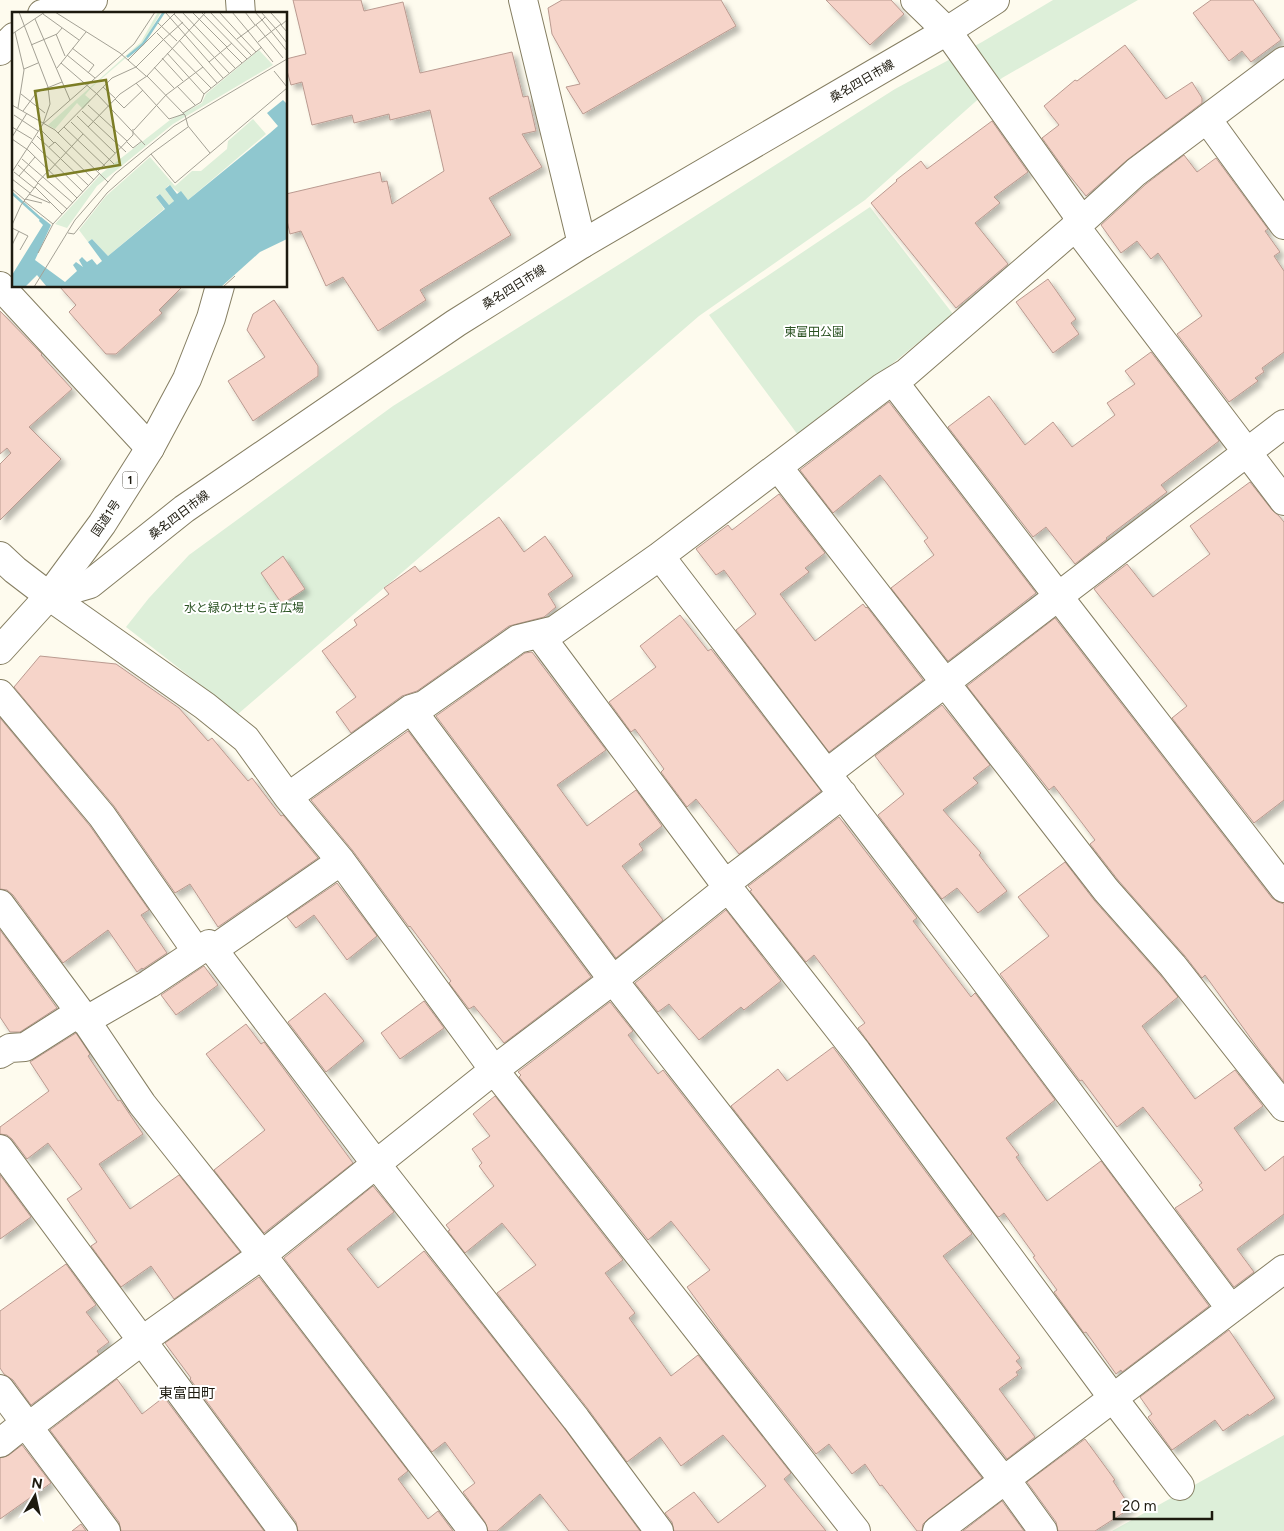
<svg xmlns="http://www.w3.org/2000/svg" width="1284" height="1531" font-family="Figtree,'Noto Sans JP',sans-serif">
<defs>
<filter id="shadow"><feDropShadow dx="4.5" dy="4.5" stdDeviation="2.5" flood-color="#0004"/></filter>
</defs>
<rect width="100%" height="100%" fill="#fefbee"/>
<path fill="#ddefd9" d="M1053 0H1138L1002 78 865 200 699 316 238 714 126 627 149 598 189 555 393 406 623 262 895 89 982 42Z
M870 207 953 314 887 368 798 435 709 315Z
M1284 1435V1531H1112Z"/>
<path fill="#f6d4c9" stroke="#ba9a90" filter="url(#shadow)" d="M293 0H361L364 11 403 2 420 73 512 52 523 97 528 96 536 131 522 134 542 167 489 198 511 235 420 290 426 300 378 331 343 277 326 286 301 231 290 234 286 216V194L380 172 382 182 387 181 392 204 444 171 430 110 390 120 389 114 354 123 352 115 312 125 302 82 291 85 286 67V59L306 54Z
M562 0H721L736 26 583 114 566 87 580 84 552 34 548 8Z
M826 0H891L904 14 870 45Z
M1211 0H1253L1281 40 1251 62 1242 51 1229 61 1193 13Z
M1125 45 1166 99 1192 82 1202 98V103L1127 160 1086 196 1065 170 1042 138 1059 125 1044 106 1075 80 1077 81Z
M992 121 1028 172 994 197 1000 203 975 223 1008 264 956 308 871 203 897 181 896 180 921 161 927 169Z
M1184 155 1197 172 1216 158 1268 229 1265 231 1280 252 1274 256 1284 271V352L1262 368 1264 372 1255 378 1258 381 1229 402 1177 334 1202 316 1158 253 1151 259 1137 241 1121 253 1101 225 1146 184Z
M1048 279 1076 319 1071 323 1079 334 1053 353 1016 302Z
M59 286H183L159 310 162 313 116 354H106L69 312 76 305Z
M274 300 318 366V376L253 421 228 381 265 357 247 330 253 314Z
M0 311 42 354 41 355 72 389 29 427 61 459 0 520V464L11 453 7 448 0 454Z
M1151 352 1219 441 1161 485 1167 492 1106 538 1107 539 1075 564 1046 527 1033 537 948 427 989 396 1025 445 1053 422 1072 447 1115 415 1107 403 1135 384 1125 371Z
M889 402 1036 593 948 661 891 588 934 555 924 541 928 538 885 481 880 475 833 513 800 470Z
M1250 482 1272 510 1279 516 1284 522V800L1254 823 1172 718 1187 706 1094 589 1127 564 1153 597 1210 554 1190 526Z
M779 494 825 553 805 568 809 572 780 594 815 641 863 604 866 608 867 607 923 680 829 752 736 630 756 614 724 570 716 575 696 549 728 525 732 530Z
M499 517 524 552 545 536 573 576 548 594 556 607 544 617 509 626 417 691 402 696 351 733 336 712 356 697 322 651 357 625 354 620 389 594 384 588 415 566 420 572Z
M283 556 305 589 282 604 261 573Z
M680 615 708 651 711 649 821 791 739 854 696 799 687 807 661 772 664 769 635 729 631 732 609 702 656 667 640 646Z
M1055 618 1272 898 1278 902 1284 904V1082L1260 1051 1205 975 1202 978 1185 956 1118 880 1090 844 1095 840 1054 786 1049 790 967 686Z
M532 652 606 750 557 785 587 826 636 790 662 826 639 844 643 850 622 866 663 920 616 958 436 716 525 653Z
M40 656 116 664 179 708 208 741 212 738 248 781 252 778 281 816 283 815 318 858 218 927 190 884 175 893 114 806 14 687Z
M942 705 990 765 973 778 978 783 943 810 981 853 979 855 1007 891 978 913 957 888 942 899 878 815 904 794 875 756Z
M0 718 90 826 149 910 141 915 167 953 143 969 142 968 137 972 108 930 63 963 13 895 7 890 0 889Z
M408 731 591 977 504 1043 474 1006 469 1009 449 983 451 981 410 926 409 927 353 851 311 800Z
M839 817 917 918 913 921 971 997 975 993 1055 1100 1006 1138 1019 1155 1016 1157 1047 1201 1101 1161 1209 1306 1122 1372 1121 1370 1116 1374 1086 1332 1084 1333 1054 1292 1057 1290 1033 1257 1035 1256 1004 1213 999 1217 997 1216 858 1028 865 1023 814 955 806 962 750 891 752 890 748 886 751 884Z
M1065 862 1094 900 1161 976 1178 997 1142 1026 1195 1099 1235 1070 1263 1106 1234 1128 1265 1171 1284 1156V1214L1237 1249 1254 1272 1234 1287 1175 1208 1203 1190 1199 1185 1202 1183 1143 1107 1117 1127 1082 1080 1080 1081 1000 974 1049 936 1018 897Z
M337 883 377 936 347 960 314 915 296 928 287 917Z
M726 910 781 981 744 1010 741 1007 699 1040 669 1004 658 1012 635 983Z
M0 930 57 1008 20 1032H10L0 1017Z
M204 966 218 985 176 1015 161 995Z
M325 993 364 1041 326 1072 288 1022Z
M424 1001 444 1028 400 1059 381 1033Z
M610 1002 633 1031 628 1035 658 1074 663 1070 982 1478 928 1519 923 1524 922 1531H917L882 1485 880 1486 865 1464 852 1474 829 1444 816 1454 723 1336 687 1287 710 1270 671 1221 648 1240 519 1077 521 1075 518 1072Z
M246 1024 261 1044 264 1042 353 1163 264 1233 214 1170 265 1130 206 1054Z
M76 1033 90 1054 88 1056 118 1101 120 1100 143 1134 99 1164 130 1209 179 1175 240 1252 174 1299 151 1266 121 1287 91 1246 97 1242 67 1199 82 1189 48 1143 27 1159 12 1139 7 1135 0 1134V1127L49 1091 30 1062Z
M833 1047 972 1234 943 1256 1020 1358 1016 1361 1022 1368 1016 1372 1018 1375 999 1389 1035 1437 1007 1459 731 1106 778 1069 787 1081Z
M495 1096 623 1260 605 1273 635 1313 629 1318 671 1376 698 1355 791 1473 784 1479 826 1531H674L672 1522 665 1513 694 1492 718 1523 766 1486 723 1435 681 1466 660 1437 627 1462 588 1409 497 1293 536 1265 502 1223 465 1253 448 1231 450 1230 446 1225 494 1186 479 1166 482 1163 472 1149 490 1136 473 1114Z
M0 1175 31 1217 0 1239Z
M373 1186 394 1212 347 1249 378 1288 424 1251 564 1428 640 1531H569L540 1494 497 1531H488L485 1522 463 1492 475 1483 445 1442 432 1452 284 1258Z
M66 1264 96 1305 86 1312 109 1342 97 1351 99 1354 31 1405 13 1380 4 1374 0 1368V1311Z
M259 1277 408 1471 398 1479 428 1519 438 1511 453 1531H298L296 1522 190 1379 191 1378 165 1343Z
M1229 1330 1275 1398 1249 1416 1248 1414 1223 1431 1215 1420 1172 1450 1148 1417 1152 1414 1140 1397Z
M117 1379 142 1414 164 1397 264 1531H121L119 1522 50 1430Z
M1085 1439 1115 1480 1113 1481 1131 1508 1095 1531H1058L1056 1522 1027 1482Z
M22 1445 51 1483 0 1519V1458L9 1455Z
M1002 1501 1024 1531H963Z
M81 1524 86 1531H72Z"/>
<g fill="none" stroke-linecap="round" stroke-linejoin="round">
<defs>
<path id="minor" d="M523 0 582 244
M915 0 947 31 1082 221
M42 14 93 0
M0 51 14 37
M1207 119 1284 225
M1075 226 1284 501
M0 286 150 448
M893 381 1058 596 1284 888
M778 467 1106 890 1173 966 1284 1107
M0 556 15 570 49 596 205 706 246 739 288 797 341 861 494 1070 856 1531
M660 556 977 970 1231 1309
M539 634 725 884 857 1052 1113 1398 1180 1486
M0 694 102 816 197 952
M411 709 613 980 1004 1481 1012 1488 1043 1531
M827 773 1284 424
M288 797 411 709 424 705 518 639 555 630 660 556 883 387 906 373 1082 221 1136 172 1284 61
M725 884 843 794
M0 904 80 1012 142 1104 262 1255 473 1531
M214 949 341 861
M85 1021 149 984 209 944 376 1164 576 1419 659 1531
M0 1054 10 1048 25 1047 80 1012
M0 1149 283 1531
M0 1389 106 1531
M28 1427 143 1340 262 1255 494 1070 613 980 728 888
M0 1443 25 1423
M937 1531 1284 1269"/>
<path id="secondary" d="M49 596 90 584 184 509 456 323 582 244 947 31 995 0"/>
<path id="trunk" d="M240 0 241 14
M0 650 49 596 102 524 150 448 187 379 211 318 220 286"/>
</defs>
<use href="#minor" stroke="#857e62" stroke-width="30"/>
<use href="#secondary" stroke="#857e62" stroke-width="30"/>
<use href="#trunk" stroke="#857e62" stroke-width="30"/>
<use href="#minor" stroke="#fff" stroke-width="28"/>
<use href="#secondary" stroke="#fff" stroke-width="28"/>
<use href="#trunk" stroke="#fff" stroke-width="28"/>
</g>
<g text-anchor="middle" dominant-baseline="central" stroke-width="4" stroke-linejoin="round" paint-order="stroke">
<rect fill="#fff" stroke="#615f57" stroke-width="1" x="122.5" y="471.5" width="15" height="17" rx="4"/>
<g font-size="11" font-weight="bold" fill="#1d1a0f">
<text x="130" y="480">1</text>
</g>
<g font-size="12" fill="#1d1a0f" stroke="#fff">
<text transform="translate(862 81) rotate(-30)">桑名四日市線</text>
<text transform="translate(514 287) rotate(-32)">桑名四日市線</text>
<text transform="translate(179 515) rotate(-37)">桑名四日市線</text>
<text transform="translate(106 518) rotate(-56)">国道1号</text>
</g>
<g font-size="12" fill="#295121" stroke="#fff">
<text x="814" y="332">東富田公園</text>
<text x="244" y="608">水と緑のせせらぎ広場</text>
</g>
<g font-size="14" fill="#1d1a0f" stroke="#fff">
<text x="187" y="1393">東富田町</text>
</g>
</g>
<g transform="translate(12 12)">
<rect width="275" height="275" fill="#fefbee"/>
<path d="M146 0H149L132 30 80 75 73 83 79 88 71 97 65 91 43 117 36 113 129 30ZM247 38 261 53 161 112 85 174 55 216 43 212 90 161 158 108 190 91 194 82ZM241 107 254 122 176 188 157 173 153 177 162 189 157 193 148 182 144 184 152 197 96 244 80 227 76 230 67 218 94 184 138 145 163 174 180 159H189L215 137 216 129Z" fill="#ddefd9"/>
<path d="M271 88 275 92V227L248 240 209 275H35L25 263 13 275H0V263L31 213 27 209 29 205 39 213 23 248 53 270 65 259 61 253 64 250 71 255 67 248 70 245 75 250 80 247 85 253 90 249 76 230 80 227 96 244 153 197 144 185 148 182 157 193 162 189 153 177 158 173 165 182 169 179 176 188 258 121 266 114 255 101Z" fill="#8fc7cf"/>
<path fill="none" stroke="#8fc7cf" stroke-width="2.5" d="M115 45 131 32 152 0M0 181 31 209"/>
<path fill="none" stroke="#a4a195" stroke-width="1" d="M43 0 108 41 134 64M170 0 223 56M180 0 215 35M189 0 235 47M198 0 239 43M207 0 244 40M220 0 236 19 225 27M233 0 243 13M243 0 250 8 236 19 261 50M249 0 264 17M154 1 211 66M259 1 270 13M31 2 67 28M162 2 217 61M253 5 250 8 275 39M23 7 58 88M275 8 269 13 275 20M146 11 165 29M244 13 271 46M264 17 275 31M3 20 12 58 6 96M145 21 199 76M0 22 33 0M44 22 53 44M152 27 171 10M167 28 205 71M246 30 269 12M19 33 45 22 50 16M60 36 82 53 76 61M215 36 230 51M155 41 192 82M55 43 83 66M150 46 171 69M116 48 164 0M197 50 220 31M49 51 85 82M124 55 152 27M142 55 162 76M45 56 74 20M12 57 26 51M262 59 275 75M135 64 173 103 176 114 198 141M124 71 157 107 172 102M165 74 183 93M91 75 103 86M9 82 33 101M85 82 133 133M103 87 112 96 131 78M0 93 43 118 96 170M76 93 115 129M11 99 25 80 50 70M70 99 114 140M171 101 189 90 192 82 250 35M2 103 26 119M65 104 103 141M59 110 102 152M31 112 122 32 143 0M0 115 20 127M52 115 95 156M76 115 108 82 135 64 194 0M29 118 42 131M122 118 154 83 191 55M46 121 100 66 124 55M25 124 77 174M0 125 15 101M0 127 16 138 65 186M20 130 71 180M115 130 121 136 130 129M37 135 43 130 82 168M139 142 176 115M10 147 61 191M6 153 55 197M37 159 71 122M86 159 121 123V117M0 160 31 112 38 92 36 75 7 0M2 160 22 176M7 164 23 145M0 167 18 181M26 170 37 158M23 175 50 202M0 177 13 188M17 182 38 191M13 187 30 191M12 189 41 212 88 161M0 213 9 193 26 171M0 216 16 224 8 238M56 221 62 222 95 181 139 142 163 171 275 76M0 233 7 219M26 241 41 212M22 275 63 208 103 162 162 114 275 47M211 275 223 264"/>
<path fill="#7c7d25" fill-opacity="0.15" stroke="#7c7d25" stroke-width="2.5" d="M94 68 108 153 36 165 23 79Z"/>
<rect width="275" height="275" fill="none" stroke="#1d1a0f" stroke-width="2.5"/>
</g>
<g transform="translate(35 1496) rotate(9)" stroke="#ffffff" stroke-width="4" paint-order="stroke">
<path d="M0-4L9 19L0 12L-9 19Z" fill="#1d1a0f"/>
<text y="-8" font-size="14" font-weight="bold" text-anchor="middle" fill="#1d1a0f">N</text>
</g>
<path d="M1114 1511v8h98v-8" fill="none" stroke="#1d1a0f" stroke-width="2.5"/>
<text x="1122" y="1511" font-size="15" fill="#1d1a0f" stroke="#ffffff" stroke-width="4" paint-order="stroke">20 m</text>
</svg>
